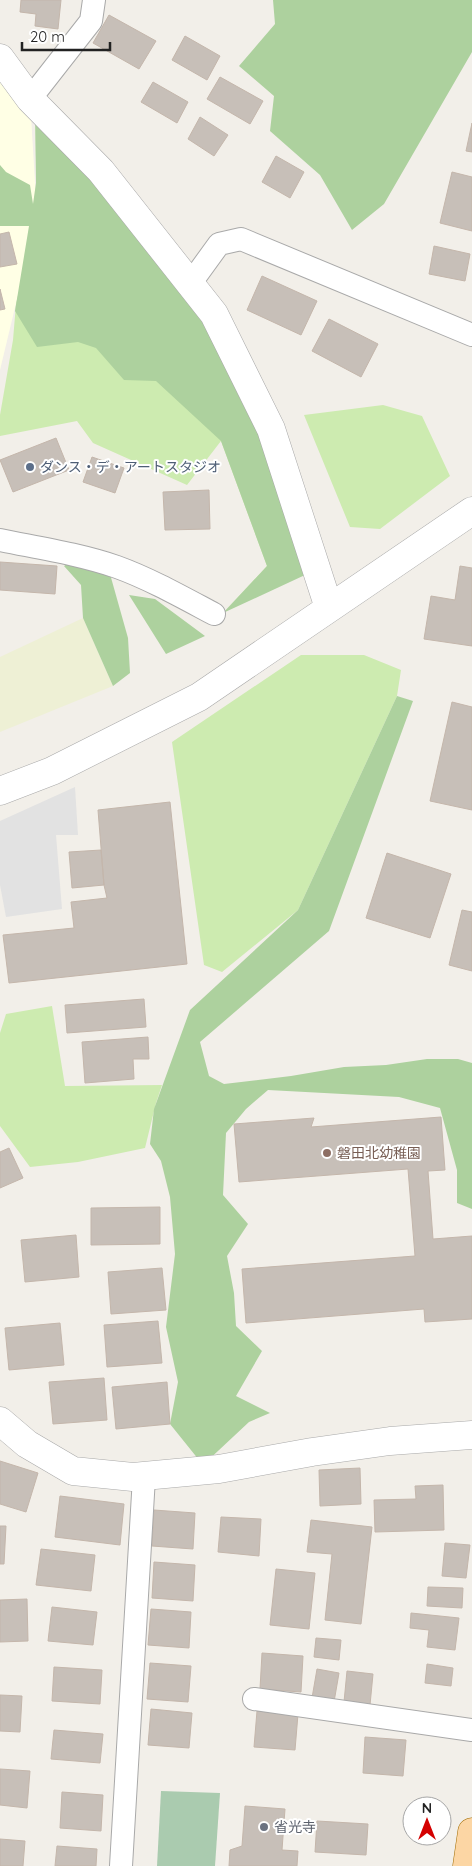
<svg xmlns="http://www.w3.org/2000/svg" width="472" height="1866" font-family="Quicksand,'Noto Sans JP',sans-serif">
<rect width="100%" height="100%" fill="#f2efe9"/>
<path fill="#ffffe5" d="M0 58 30 99 37 216 0 370Z"/>
<path fill="#eef0d5" d="M83 618 113 686 0 732V657Z"/>
<path fill="#cdebb0" d="M35 104 303 530 223 613 267 566 221 441 187 485 93 443 77 421 0 436V415L13 340 16 304 37 216Z
M383 405 422 416 450 476 380 529 350 527 304 415Z
M301 655H364L401 670 397 696 298 910 222 972 204 965 172 742Z
M52 1006 65 1086 162 1085 156 1103 145 1148 78 1162 30 1167 0 1126V1033L6 1014Z"/>
<path fill="#add19e" d="M273 0H472V52L384 204 352 230 320 175 270 131 274 96 239 66 275 24Z
M35 104 190 284 253 409 305 575 223 613 267 566 221 441 156 381 124 380 96 348 78 342 37 347 15 311 29 226H0V165L6 172 30 185 33 204 36 183Z
M77 557 110 574 128 638 130 673 113 686 83 618 81 585 64 566Z
M129 595 155 599 205 636 166 654Z
M397 696 413 701 329 931 200 1042 209 1076 224 1084 291 1076 344 1067 386 1065 427 1059H458L472 1063V1209L457 1203V1170L440 1108 399 1097 268 1090 246 1109 226 1133 223 1195 248 1224 227 1256 234 1293 236 1326 262 1351 236 1396 270 1413 249 1422 203 1465 170 1424 178 1382 166 1327 175 1254 170 1197 161 1161 150 1144 154 1109 190 1010 298 910Z"/>
<path fill="#aacbaf" d="M161 1791 220 1793 215 1866H157Z"/>
<path fill="#e2e2e2" d="M75 787 78 835H56L62 909 6 917 0 885V821Z"/>
<path fill="#c7bfb8" stroke="#c4b6ab" d="M21 0H61L58 29 35 26 36 14 20 12Z
M109 15 156 41 139 69 93 43Z
M185 36 220 56 207 80 172 60Z
M220 77 263 101 250 124 207 99Z
M153 82 188 102 177 123 141 102Z
M200 117 228 135 214 156 188 139Z
M472 123V152L466 151Z
M276 156 304 172 290 198 262 182Z
M452 172 472 177V231L440 223Z
M9 232 17 264 0 267V234Z
M434 246 470 254 465 281 429 274Z
M262 276 317 301 301 335 247 310Z
M0 289 5 309 0 310Z
M329 319 378 344 361 377 312 351Z
M56 438 69 470 13 492 0 460Z
M92 457 124 468 115 493 83 482Z
M209 490 210 529 165 530 163 492Z
M0 562 57 566 55 594 0 590Z
M460 566 472 568V646L424 639 431 596 455 600Z
M452 702 472 707V810L430 801Z
M170 802 187 964 9 983 3 935 74 928 71 902 107 898 104 885 98 810Z
M101 850 104 885 72 888 69 852Z
M387 853 451 874 430 938 366 918Z
M462 910 472 912V971L449 965Z
M144 999 146 1027 67 1033 65 1005Z
M148 1037 149 1059H133L134 1079 85 1083 82 1042Z
M441 1117 445 1170 428 1171 433 1239 472 1236V1319L425 1322 424 1309 246 1323 242 1269 415 1256 408 1169 239 1182 234 1124 314 1118 311 1127Z
M9 1148 23 1178 0 1188V1152Z
M160 1207V1244L91 1245V1208Z
M76 1235 79 1277 25 1282 21 1240Z
M162 1268 166 1310 111 1314 108 1272Z
M158 1321 162 1363 107 1367 104 1325Z
M60 1323 64 1365 9 1370 5 1328Z
M104 1378 107 1420 53 1424 49 1382Z
M167 1382 170 1424 116 1429 112 1387Z
M0 1461 38 1473 26 1512 0 1504Z
M360 1468 361 1504 320 1506 319 1470Z
M443 1485 444 1530 375 1532 374 1500 416 1499 415 1486Z
M60 1496 124 1504 120 1545 55 1537Z
M154 1510 195 1513 193 1549 152 1546Z
M221 1517 261 1519 259 1556 218 1552Z
M311 1520 372 1527 361 1624 325 1620 332 1554 307 1552Z
M0 1526H6L4 1564H0Z
M445 1543 470 1545 466 1578 442 1576Z
M41 1549 95 1555 91 1591 36 1585Z
M154 1562 195 1565 193 1601 152 1598Z
M276 1569 315 1573 309 1629 270 1625Z
M428 1587 463 1588 462 1608 427 1606Z
M27 1599 28 1641 0 1642V1600Z
M52 1607 97 1612 93 1645 48 1641Z
M151 1609 191 1612 189 1648 148 1645Z
M411 1613 459 1618 455 1650 427 1647 429 1630 410 1628Z
M316 1638 341 1640 339 1660 314 1657Z
M262 1653 303 1656 301 1692 260 1689Z
M150 1663 191 1666 188 1702 147 1699Z
M427 1664 453 1668 451 1686 425 1683Z
M54 1667 102 1670 100 1704 52 1701Z
M317 1669 339 1673 334 1702 312 1698Z
M347 1671 373 1674 370 1705 344 1702Z
M0 1695 22 1696 20 1732 0 1731Z
M151 1709 192 1713 189 1748 148 1745Z
M257 1711 298 1714 295 1750 254 1747Z
M54 1730 103 1734 100 1763 51 1759Z
M365 1737 406 1740 403 1776 363 1773Z
M0 1769 30 1771 27 1808 0 1805Z
M62 1792 103 1795 101 1831 60 1828Z
M245 1806 285 1809 282 1850 298 1851 297 1866H229L230 1850 242 1846Z
M317 1821 368 1824 366 1855 315 1852Z
M0 1839 25 1841 23 1866H0Z
M57 1846 97 1849 96 1866H55Z"/>
<g fill="none" stroke-linecap="round" stroke-linejoin="round">
<defs>
<path id="minor" d="M30 99 91 21 94 0
M190 284 219 244 241 239 472 335
M0 540C39 548 79 554 117 567 150 579 182 597 214 614
M254 1699 472 1730
M121 1866 144 1477"/>
<path id="tertiary" d="M0 58 30 99 101 171 214 314 271 429 329 608
M0 791 52 771 199 697 472 511
M0 1421 27 1444 73 1471 133 1477 219 1469 312 1452 390 1441 472 1435"/>
<path id="primary" d="M467 1866 472 1832"/>
</defs>
<use href="#minor" stroke="#a9a9a9" stroke-width="24"/>
<use href="#tertiary" stroke="#a9a9a9" stroke-width="29"/>
<use href="#primary" stroke="#a06b00" stroke-width="29"/>
<use href="#minor" stroke="#fff" stroke-width="22"/>
<use href="#tertiary" stroke="#fff" stroke-width="28"/>
<use href="#primary" stroke="#fcd6a4" stroke-width="28"/>
</g>
<circle fill="#5c6f8a" stroke="#fff" stroke-width="2" cx="30" cy="467" r="5"/>
<circle fill="#8d6e63" stroke="#fff" stroke-width="2" cx="327" cy="1153" r="5"/>
<circle fill="#6b7280" stroke="#fff" stroke-width="2" cx="264" cy="1827" r="5"/>
<g text-anchor="middle" dominant-baseline="central" stroke-width="4" stroke-linejoin="round" paint-order="stroke">
<g font-size="14" fill="#4e5e75" stroke="#fff" text-anchor="start">
<text x="40" y="467">ダンス・デ・アートスタジオ</text>
</g>
<g font-size="14" fill="#785e54" stroke="#fff" text-anchor="start">
<text x="337" y="1153">磐田北幼稚園</text>
</g>
<g font-size="14" fill="#5b616d" stroke="#fff" text-anchor="start">
<text x="274" y="1827">省光寺</text>
</g>
</g>
<g transform="translate(427 1821)"><circle r="24" fill="#ffffff" stroke="#a7a7a7"/>
<path d="M0-4L9 19L0 12L-9 19Z" fill="#d40000"/>
<text y="-8" font-size="14" font-weight="bold" text-anchor="middle" fill="#222222">N</text>
</g>
<path d="M22 42v8h88v-8" fill="none" stroke="#222222" stroke-width="2.5"/>
<text x="30" y="42" font-size="15" fill="#222222" stroke="#ffffff" stroke-width="4" paint-order="stroke">20 m</text>
</svg>
